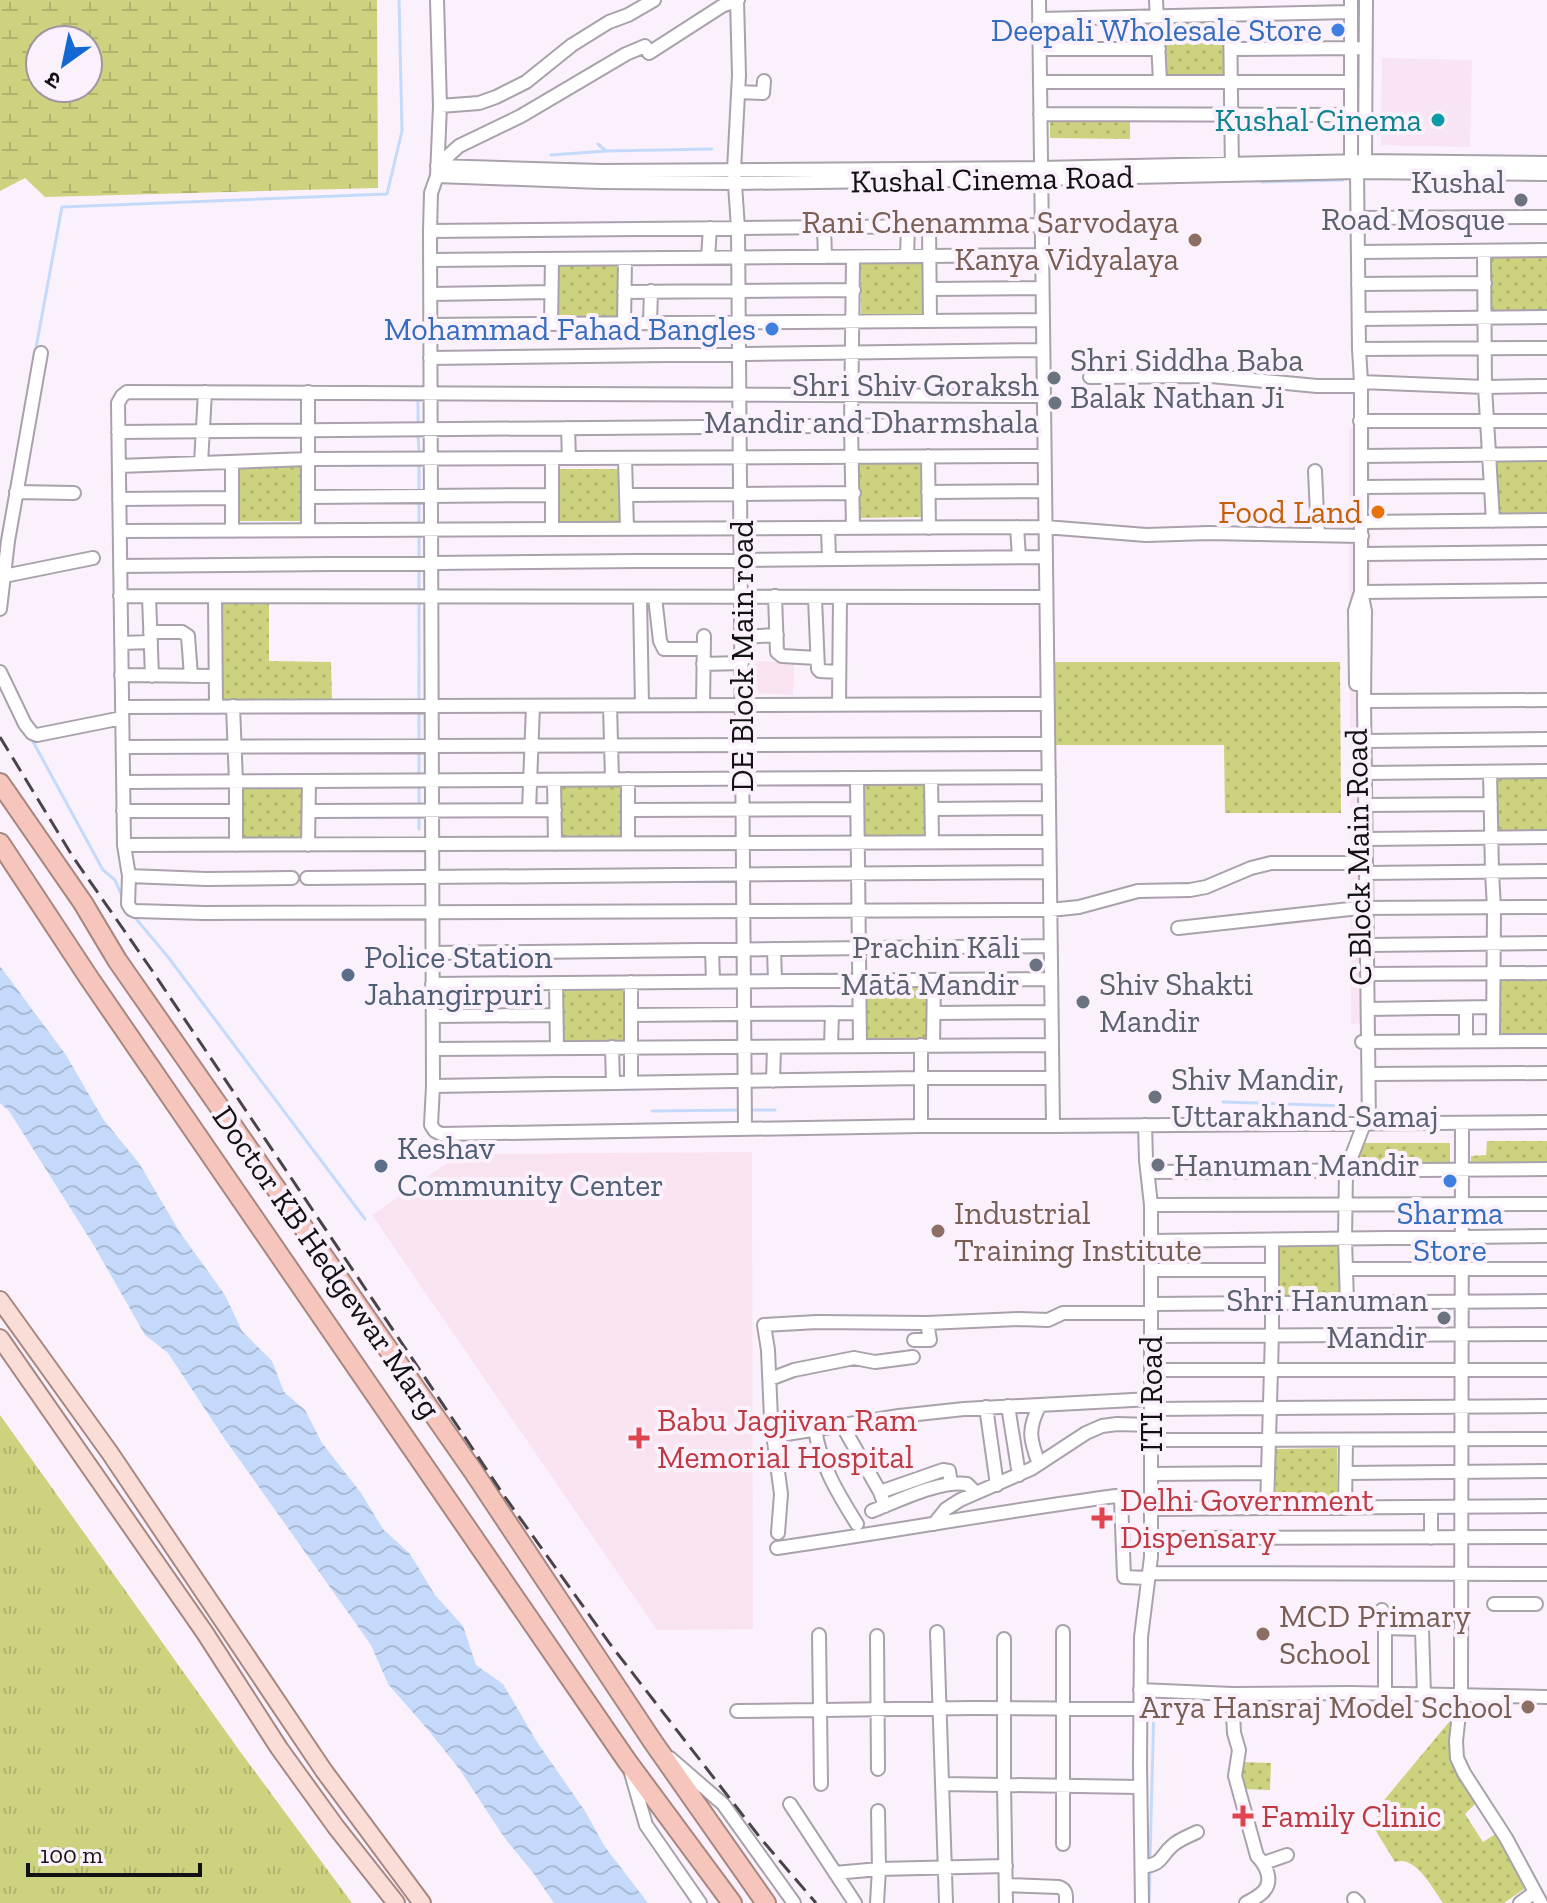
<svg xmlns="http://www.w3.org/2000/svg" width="1547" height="1903" font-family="'Zilla Slab','Noto Sans Devanagari',serif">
<defs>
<pattern id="grass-tufts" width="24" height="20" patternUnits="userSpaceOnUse" patternTransform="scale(2)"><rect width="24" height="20" fill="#cdd27f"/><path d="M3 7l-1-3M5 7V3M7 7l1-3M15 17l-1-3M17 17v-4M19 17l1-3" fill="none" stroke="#afb36d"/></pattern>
<pattern id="wetland-marsh" width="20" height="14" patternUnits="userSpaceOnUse" patternTransform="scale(2)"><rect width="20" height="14" fill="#cdd27f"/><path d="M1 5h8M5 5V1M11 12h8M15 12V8" fill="none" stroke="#afb36d"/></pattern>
<pattern id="park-dots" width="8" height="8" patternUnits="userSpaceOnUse" patternTransform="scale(2)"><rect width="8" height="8" fill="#cdd27f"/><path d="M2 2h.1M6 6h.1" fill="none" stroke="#afb36d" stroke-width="1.8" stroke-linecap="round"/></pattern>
<pattern id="water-waves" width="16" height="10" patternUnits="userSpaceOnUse" patternTransform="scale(2)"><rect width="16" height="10" fill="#c5dafa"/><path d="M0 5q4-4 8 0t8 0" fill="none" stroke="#a8bad5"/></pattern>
</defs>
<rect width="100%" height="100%" fill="#faf1fc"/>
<path fill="#f8e4f3" d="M1382 58 1472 60 1470 147 1381 145Z
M1349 428H1370L1374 1023 1351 1024Z"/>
<path fill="#fae3f0" d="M755 661 794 663 793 695 754 693Z
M752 1152 753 1629 657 1630 372 1215 460 1154Z"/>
<path fill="url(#grass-tufts)" d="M0 1415 239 1750 352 1903H0Z"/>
<path fill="url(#wetland-marsh)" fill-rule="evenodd" d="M0 0H377L378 188 45 197 25 178 0 191ZM40 40H88V88H40Z"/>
<path fill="url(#park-dots)" d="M1163 23H1224L1225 77H1163Z
M1050 117 1130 118V139L1050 138Z
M1547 253V314H1489L1490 255Z
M860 262H922L923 316H861Z
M555 263H617L618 316 556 317Z
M1547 460V514L1495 515 1494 461Z
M859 464H921V517L860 518Z
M300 467V521H239L238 468Z
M557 469H618L619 522 557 523Z
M222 604H269V661L331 662 332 700H223Z
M1054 662H1340L1341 813H1225L1224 745H1054Z
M1497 778H1547V831L1498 832Z
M926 782 927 836H865L864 783Z
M622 783 623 837 561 838 560 784Z
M303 785V839L241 840V786Z
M1499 981H1547V1034L1500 1035Z
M927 986V1040L866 1041 865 987Z
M562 988H623L624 1041 563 1042Z
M1487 1141H1547V1165H1471V1156L1486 1155Z
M1361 1143H1450V1165L1359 1166Z
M1342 1244V1298H1276V1245Z
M1337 1448V1502H1276L1275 1449Z
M1454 1716 1452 1761 1478 1801 1465 1814 1483 1842 1497 1833 1527 1887 1504 1903H1443C1432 1888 1416 1855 1395 1862L1374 1828 1379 1824 1375 1811Z
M1241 1762 1271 1763 1270 1790 1243 1789Z"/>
<path fill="url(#water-waves)" d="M0 966 66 1055 103 1119 139 1163 179 1231 225 1295 242 1331 272 1361 284 1392 305 1410 322 1443 361 1493 383 1529 410 1554 435 1595 463 1626 476 1665 503 1684 537 1742 585 1811 605 1847 648 1903H554L534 1874 504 1837 460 1770 429 1731 388 1684 371 1645 224 1438 168 1353 145 1335 93 1244 9 1111 0 1103Z"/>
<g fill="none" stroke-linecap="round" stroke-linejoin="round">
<path stroke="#c5dafa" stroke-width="3" d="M598 144 606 151
M551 155 606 151 712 149
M1262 182 1343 180
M35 353 62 207 387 194 402 131 399 0
M418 397V425
M418 433 419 453
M419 461V493
M419 501V525
M419 533V557
M0 550 18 451
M419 565V593
M419 601V701
M419 709V741
M31 738 103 870 115 880 124 901
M419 749V777
M419 785V805
M419 813V829
M132 914 168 957 365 1219
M1223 1102 1346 1106
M751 1110H775
M652 1111 743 1110
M1456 1143V1165
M1456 1172V1197
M1150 1859 1154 1704
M1149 1903 1150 1871"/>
<defs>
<path id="minor" d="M437 0 440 106 437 176 431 193 430 231 433 1086 431 1125 435 1131 441 1134 921 1126H1053L1547 1122
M737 0 739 75 734 170 738 228 745 1129
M1039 0 1053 1126
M1156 0 1160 82
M1351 0V161L1354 166
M1230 15 1232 172
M1039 19 1351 12
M1040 49H1159
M1231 49 1360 48
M1040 82H1351
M738 92 763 93 764 81
M440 106 479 103 496 97 526 82 572 45 609 22 628 15 654 0
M1040 114 1351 115
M437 166 601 171 1041 168 1365 161 1547 163
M437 166 459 146 521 116 626 54 645 46 649 53 722 6 738 0
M1361 167 1365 161 1366 0
M1357 172 1359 349 1361 382V592L1365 611 1364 701 1369 1124
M437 176 601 182 735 183 1041 179 1357 172 1547 174
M1358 218 1547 217
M929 226 930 321
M824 227 825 257
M430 231 1042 225
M1484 251 1485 387 1493 521
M1358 252 1547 250
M907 256 908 226
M853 257 851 426 853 528
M708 258 710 228
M430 260 1042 255
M1358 284 1485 283
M930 289 1042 288
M624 292 854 290
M430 294 551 292
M1359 319 1547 317
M624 323 625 259
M650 323 651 291
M551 324 552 259
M430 325 1043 320
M1359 349 1547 348
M430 358 1043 350
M1090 377 1211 376 1317 386H1361
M1361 382 1485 387 1547 386
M1044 396 127 392 122 396 118 403 124 845 129 876 128 904 131 909 135 911 204 913 1050 910 1079 907 1138 891 1190 890 1206 887 1251 868 1271 863H1366
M1360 421H1547
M568 428 569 458
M118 432 1044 424
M928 456 929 528
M1361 456 1547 454
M552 458V529
M625 458 627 529
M201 463 205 392
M119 466 308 459 1044 456
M1315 471 1318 535
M1361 487 1491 486
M16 492 74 493
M928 492 1045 491
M626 495 854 493
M308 497 552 495
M119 499 232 498
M1362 522 1547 520
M1017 527 1019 557
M828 528 829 559
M308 530V392
M120 531 1045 527 1146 535 1209 533 1362 536
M232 531V462
M1362 554 1547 552
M120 566 1046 557
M4 576 93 558
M1361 592 1547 590
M120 596 1046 597
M775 596 777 652 782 656 817 658
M149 597 152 676
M215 597 216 707
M640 597 642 705
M655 597 660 641 664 649H704
M815 598 818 669 820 671 839 672
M0 609 8 541 41 353
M150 632H182L188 636 191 676
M742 637 777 635
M121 643 151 642
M703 664 742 663
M0 672 25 724 32 733 37 735 122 718
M121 675 215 676
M1356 684 1355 611 1360 595
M1364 701 1547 700
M703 705 704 636
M839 705 840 597
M233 706 236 782V845
M610 706 612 779
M122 707 1048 704
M1364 741 1547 739
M123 747 1048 744
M1490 772 1492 872 1494 908 1493 1041
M1365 773 1547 771
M857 778 860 1046
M931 778 932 842
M628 779V843
M554 780 555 844
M123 782 1049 777
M1365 805 1491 804
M932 809 1049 808
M529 810 533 706
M628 810 857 809
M123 811H236
M309 811 555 810
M1366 839 1547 837
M124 845 1049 842
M308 845 309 781
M1366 873 1547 871
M129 876 206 879 292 878
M307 878 1050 872
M1178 928 1359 908 1547 907
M1367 945 1547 943
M774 949 775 981
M712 950 713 981
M432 953 1051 946
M1367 974 1547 973
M556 983 557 1048
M432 984 1051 979
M1466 1008V1041
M1368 1009 1493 1007
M934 1013 1051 1012
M631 1015 859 1013
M433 1016 556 1015
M1362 1042 1547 1041
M921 1045V1126
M933 1045 934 980
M831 1046 832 1013
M612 1047 613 1083
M433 1049 1052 1045
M1369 1074 1547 1073
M773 1081 774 1047
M631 1083V982
M433 1086 920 1078H1052
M1462 1123 1461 1695 1456 1741 1457 1758 1464 1773 1506 1838 1541 1903
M1148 1172 1547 1169
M1151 1205 1547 1204
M1151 1241 1547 1236
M1346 1269H1547
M1151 1270H1272
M1347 1302 1345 1239 1346 1171 1364 1124
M1151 1304 1547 1301
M1151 1336 1547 1334
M914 1340H930L927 1323
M1151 1370H1547
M770 1379 794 1370 854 1358 875 1362 913 1357
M1008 1406 1019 1475
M986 1407 997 1485
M1151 1409 1547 1406
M842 1425 880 1492 885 1506
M815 1429C820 1464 838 1494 857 1524
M774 1436 899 1416 964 1409 1151 1399
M1151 1440 1547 1439
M1039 1464C1030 1440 1027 1429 1040 1405
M1346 1473 1547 1471
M1151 1474 1268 1473
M880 1492 943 1470 949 1471 951 1484
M1267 1508 1272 1334V1240
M1345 1508 1346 1440
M1151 1509 1547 1506
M872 1511C898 1501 939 1480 967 1484L976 1493
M934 1524 946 1509 960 1500 1031 1469 1086 1433 1102 1426 1117 1424 1151 1425
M778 1533 781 1494 771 1419 768 1350 764 1325 817 1322 927 1323 1020 1319 1048 1320 1063 1313H1151
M1151 1538 1547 1537
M1431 1538V1507
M777 1548C890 1532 1003 1511 1116 1496L1121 1499 1124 1577 1148 1578
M1149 1573 1547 1574
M1494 1604H1536
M1382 1610 1385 1628V1694
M1385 1628 1422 1629 1424 1695
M937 1632 946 1903
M1063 1632V1844
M819 1635 821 1784
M877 1636 878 1769
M1004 1639V1785L1006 1903
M1140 1690 1232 1694 1350 1693 1547 1697
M1232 1694 1234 1733 1239 1750 1235 1776 1257 1856C1266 1865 1274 1881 1263 1892 1259 1896 1252 1900 1246 1903
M737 1711 973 1708 1140 1709
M670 1758 723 1804 794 1903
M631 1773 646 1825 700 1903
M943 1784 1140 1787
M790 1804 855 1903
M1264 1863 1287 1855
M1142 1867C1165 1863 1158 1858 1173 1845 1180 1839 1189 1836 1197 1832
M835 1873 879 1869 1006 1866
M1006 1885 1059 1887C1067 1890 1066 1895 1066 1903
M1354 1899 1358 1903
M877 1903 879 1869 878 1811
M1142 1903 1140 1763 1141 1637 1151 1557V1205L1146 1160 1145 1125
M1520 1903 1535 1892"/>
<path id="major" d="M0 1300 110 1453 324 1771 422 1903
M0 1338 205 1633 279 1748 336 1827 396 1903"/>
<path id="highway" d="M0 783 83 903 117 960 473 1471 653 1742 766 1903
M0 843 89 978 627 1761 732 1903"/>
</defs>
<use href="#minor" stroke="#a9a1ab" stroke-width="16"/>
<use href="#major" stroke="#a78781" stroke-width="20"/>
<use href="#highway" stroke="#a78781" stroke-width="22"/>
<use href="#minor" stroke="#fff" stroke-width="12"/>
<use href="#major" stroke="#faddd7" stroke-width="16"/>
<use href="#highway" stroke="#f6c6bc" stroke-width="18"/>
<path stroke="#494449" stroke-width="3" stroke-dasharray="16 8" stroke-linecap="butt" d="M0 737 73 857 151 969 505 1497 610 1644 762 1840 816 1903"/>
</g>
<g fill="#3f7fe0" stroke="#faf1fc" stroke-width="3">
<circle cx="1338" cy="30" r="8"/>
<circle cx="772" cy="329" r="8"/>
<circle cx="1450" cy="1181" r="8"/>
</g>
<circle fill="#0f9aa8" stroke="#faf1fc" stroke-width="3" cx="1438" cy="120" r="8"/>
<g fill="#6b7280" stroke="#faf1fc" stroke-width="3">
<circle cx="1521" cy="200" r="8"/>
<circle cx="1054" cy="378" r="8"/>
<circle cx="1055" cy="403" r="8"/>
<circle cx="1036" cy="965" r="8"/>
<circle cx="1083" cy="1002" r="8"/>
<circle cx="1155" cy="1097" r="8"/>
<circle cx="1158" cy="1165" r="8"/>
<circle cx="1444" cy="1318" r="8"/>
</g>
<g fill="#8d6e63" stroke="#faf1fc" stroke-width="3">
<circle cx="1195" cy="240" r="8"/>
<circle cx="938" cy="1231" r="8"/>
<circle cx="1263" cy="1634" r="8"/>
<circle cx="1528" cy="1707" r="8"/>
</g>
<circle fill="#e8710a" stroke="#faf1fc" stroke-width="3" cx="1378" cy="512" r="8"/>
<g fill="#5c6f8a" stroke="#faf1fc" stroke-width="3">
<circle cx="348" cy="975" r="8"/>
<circle cx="381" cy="1166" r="8"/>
</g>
<g fill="#e0444e" stroke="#faf1fc" stroke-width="3">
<path d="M635 1426h8v8h8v8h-8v8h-8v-8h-8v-8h8z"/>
<path d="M1098 1506h8v8h8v8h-8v8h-8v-8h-8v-8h8z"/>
<path d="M1239 1804h8v8h8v8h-8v8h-8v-8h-8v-8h8z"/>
</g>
<g text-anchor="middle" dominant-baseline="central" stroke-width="8" stroke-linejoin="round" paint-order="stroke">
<g font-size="32" fill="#366cbe" stroke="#faf1fc" text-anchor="end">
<text x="1322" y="30">Deepali Wholesale Store</text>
<text x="756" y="329">Mohammad Fahad Bangles</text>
<text x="1450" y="1213" text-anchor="middle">Sharma<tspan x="1450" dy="37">Store</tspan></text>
</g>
<g font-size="32" fill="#0d838f" stroke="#faf1fc" text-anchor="end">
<text x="1422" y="120">Kushal Cinema</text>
</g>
<g font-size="32" fill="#141114" stroke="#faf1fc">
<text transform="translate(992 179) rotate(-1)">Kushal Cinema Road</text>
<text transform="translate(742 656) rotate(-90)">DE Block Main road</text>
<text transform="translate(1358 857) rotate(-91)">C Block Main Road</text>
<text transform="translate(327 1262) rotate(55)">Doctor KB Hedgewar Marg</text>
<text transform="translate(1151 1394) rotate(-90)">ITI Road</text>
</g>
<g font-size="32" fill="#5b616d" stroke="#faf1fc" text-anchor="end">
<text x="1505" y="182">Kushal<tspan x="1505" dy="37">Road Mosque</tspan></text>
<text x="1070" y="360" text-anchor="start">Shri Siddha Baba<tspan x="1070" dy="37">Balak Nathan Ji</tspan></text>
<text x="1039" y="385">Shri Shiv Goraksh<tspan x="1039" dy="37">Mandir and Dharmshala</tspan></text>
<text x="1020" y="947">Prachin Kāli<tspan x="1020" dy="37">Mātā Mandir</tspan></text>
<text x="1099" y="984" text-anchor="start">Shiv Shakti<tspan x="1099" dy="37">Mandir</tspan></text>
<text x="1171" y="1079" text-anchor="start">Shiv Mandir,<tspan x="1171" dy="37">Uttarakhand Samaj</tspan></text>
<text x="1174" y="1165" text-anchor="start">Hanuman Mandir</text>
<text x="1428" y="1300">Shri Hanuman<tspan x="1428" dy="37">Mandir</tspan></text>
</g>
<g font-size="32" fill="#785e54" stroke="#faf1fc" text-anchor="end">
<text x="1179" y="222">Rani Chenamma Sarvodaya<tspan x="1179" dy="37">Kanya Vidyalaya</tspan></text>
<text x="954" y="1213" text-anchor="start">Industrial<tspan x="954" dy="37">Training Institute</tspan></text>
<text x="1279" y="1616" text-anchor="start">MCD Primary<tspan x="1279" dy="37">School</tspan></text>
<text x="1512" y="1707">Arya Hansraj Model School</text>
</g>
<g font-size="32" fill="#c56008" stroke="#faf1fc" text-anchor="end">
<text x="1362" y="512">Food Land</text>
</g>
<g font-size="32" fill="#4e5e75" stroke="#faf1fc" text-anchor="start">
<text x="364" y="957">Police Station<tspan x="364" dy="37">Jahangirpuri</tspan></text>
<text x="397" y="1148">Keshav<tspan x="397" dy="37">Community Center</tspan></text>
</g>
<g font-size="32" fill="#be3a42" stroke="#faf1fc" text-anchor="start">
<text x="657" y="1420">Babu Jagjivan Ram<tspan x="657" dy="37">Memorial Hospital</tspan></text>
<text x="1120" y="1500">Delhi Government<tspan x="1120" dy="37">Dispensary</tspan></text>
<text x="1261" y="1816">Family Clinic</text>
</g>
</g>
<g transform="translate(64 64) rotate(213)"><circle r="38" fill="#faf1fc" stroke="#9e979f" stroke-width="2"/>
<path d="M0-6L14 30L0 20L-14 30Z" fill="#1368d2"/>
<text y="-12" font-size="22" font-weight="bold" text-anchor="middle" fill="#141114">उ</text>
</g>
<path d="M28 1863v12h172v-12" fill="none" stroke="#141114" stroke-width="4"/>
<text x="40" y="1863" font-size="24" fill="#141114" stroke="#faf1fc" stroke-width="6" paint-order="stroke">100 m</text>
</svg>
